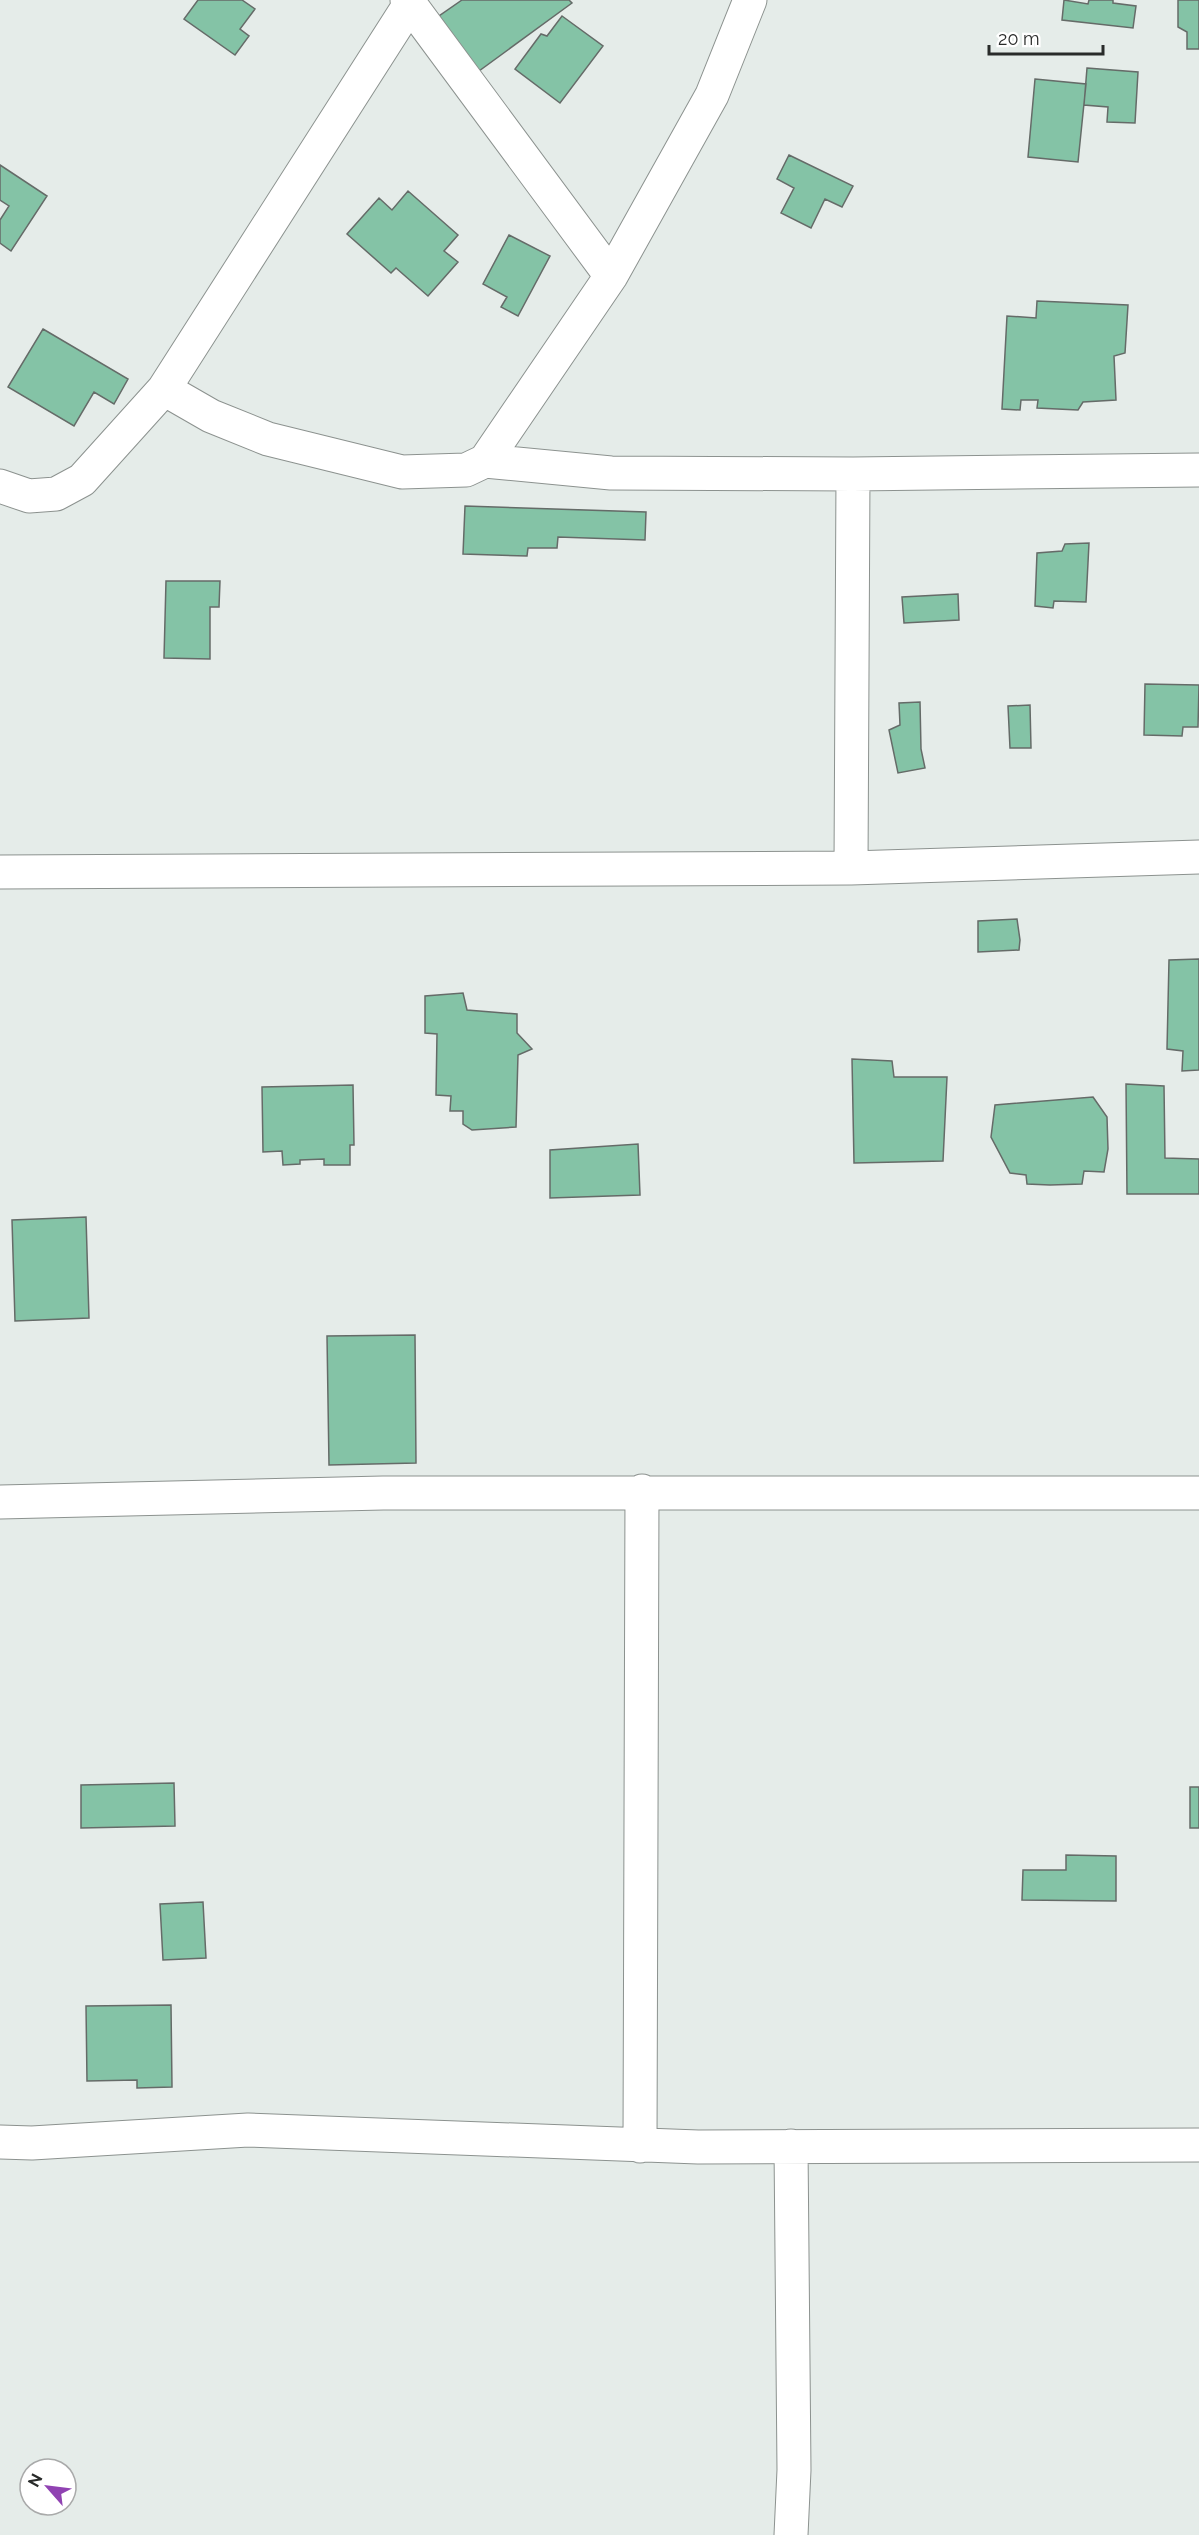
<svg xmlns="http://www.w3.org/2000/svg" width="1199" height="2535" font-family="Raleway,sans-serif">
<rect width="100%" height="100%" fill="#e5ece9"/>
<path fill="#84c3a6" stroke="#656b68" stroke-width="1.5" d="M198 0H242L255 9 240 29 249 36 235 55 184 19Z
M462 0H569L572 3 479 71 439 16Z
M1064 0 1088 4 1089 0H1113V3L1136 6 1133 28 1062 20Z
M1178 0H1199V49H1187V32L1178 27Z
M562 16 603 46 560 103 515 69 541 34 547 36Z
M1087 68 1138 72 1135 123 1107 122 1108 107 1084 105Z
M1035 79 1086 84 1078 162 1028 157Z
M789 155 853 186 842 207 825 199 811 228 781 213 794 188 777 179Z
M0 165 47 196 11 251 0 243V220L9 206 0 200Z
M408 191 458 235 444 251 458 262 428 296 396 268 391 273 347 234 379 198 392 210Z
M509 235 550 256 518 316 501 307 507 297 483 284Z
M1037 301 1128 305 1125 353 1114 356 1116 400 1083 402 1078 410 1037 408 1038 400H1021L1020 410 1002 409 1007 316 1036 318Z
M43 329 128 379 114 404 94 392 74 426 8 387Z
M465 506 646 512 645 540 558 537 557 548H528L527 556 463 554Z
M1089 543 1086 602 1054 601 1053 608 1035 606 1037 553 1062 551 1065 544Z
M166 581H220L219 607H210V659L164 658Z
M958 594 959 620 904 623 902 597Z
M1145 684 1199 685 1198 727H1183L1182 736 1144 735Z
M920 702 921 749 925 768 898 773 889 730 900 725 899 703Z
M1030 705 1031 748H1010L1008 706Z
M1017 919 1020 940 1019 950 978 952V921Z
M1199 959V1070L1182 1071 1183 1051 1167 1049 1169 960Z
M463 993 467 1010 517 1014V1033L532 1049 518 1055 516 1127 472 1130 463 1124V1111H450L451 1096 436 1095 437 1034 425 1033V996Z
M852 1059 892 1061 894 1077H947L943 1161 854 1163Z
M1126 1084 1164 1086 1165 1158 1199 1159V1194H1127Z
M353 1085 354 1145H350V1165H324V1159L300 1160V1164L283 1165 282 1151 263 1152 262 1087Z
M1093 1097 1107 1117 1108 1149 1104 1172 1084 1171 1082 1184 1050 1185 1027 1184 1026 1175 1010 1173 991 1137 995 1105Z
M638 1144 640 1195 550 1198V1150Z
M86 1217 89 1318 15 1321 12 1220Z
M415 1335 416 1463 329 1465 327 1336Z
M174 1783 175 1826 81 1828V1785Z
M1190 1787H1199V1828H1190Z
M1066 1855 1116 1856V1901L1022 1900 1023 1870H1066Z
M203 1902 206 1958 163 1960 160 1904Z
M171 2005 172 2087 137 2088V2080L87 2081 86 2006Z"/>
<g fill="none" stroke-linecap="round" stroke-linejoin="round">
<defs>
<path id="street" d="M407 0 611 276
M164 389 211 416 268 439 402 472 466 470 485 461 611 473 853 474 1199 470
M485 461 611 276 712 95 750 0
M0 486 29 496 56 494 82 480 164 389 410 4
M851 868 853 474
M0 872 851 868 1199 857
M0 1502 383 1493H1199
M0 2142 32 2143 248 2130 698 2147 1199 2145
M640 2146 642 1491
M791 2146 794 2470 791 2535"/>
</defs>
<use href="#street" stroke="#8c928f" stroke-width="35"/>
<use href="#street" stroke="#fff" stroke-width="33"/>
</g>
<g transform="translate(48 2487) rotate(298)"><circle r="28" fill="#ffffff" stroke="#a9aaaa" stroke-width="1.5"/>
<path d="M0-4.5L10 22L0 15L-10 22Z" fill="#9042b2"/>
<text y="-9" font-size="16" font-weight="bold" text-anchor="middle" fill="#292b2a">N</text>
</g>
<path d="M989 45v9h114v-9" fill="none" stroke="#292b2a" stroke-width="3"/>
<text x="998" y="45" font-size="18" fill="#292b2a" stroke="#ffffff" stroke-width="4.5" paint-order="stroke">20 m</text>
</svg>
